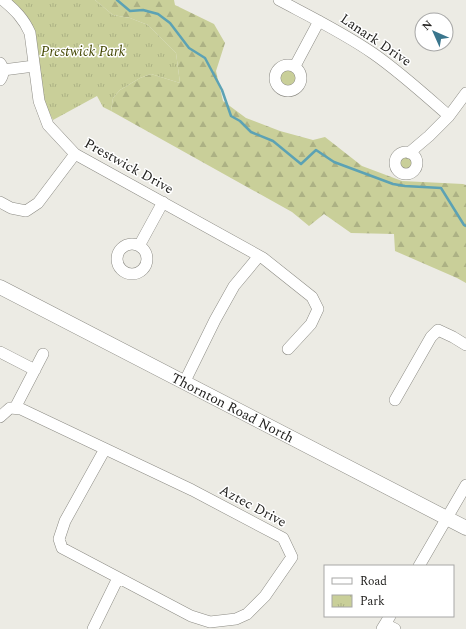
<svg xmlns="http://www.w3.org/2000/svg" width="466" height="629" font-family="Spectral,serif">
<defs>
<pattern id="forest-firs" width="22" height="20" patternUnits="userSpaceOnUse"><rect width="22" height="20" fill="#c9cf99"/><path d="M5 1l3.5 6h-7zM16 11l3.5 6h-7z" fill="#acb184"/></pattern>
<pattern id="park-tufts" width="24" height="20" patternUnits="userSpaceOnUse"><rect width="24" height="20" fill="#c9cf99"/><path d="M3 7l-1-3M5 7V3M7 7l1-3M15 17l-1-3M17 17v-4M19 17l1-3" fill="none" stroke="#acb184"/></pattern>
</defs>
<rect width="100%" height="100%" fill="#ecebe4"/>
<path fill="#c9cf99" d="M277 77a10 10 0 1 1 20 0a10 10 0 1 1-20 0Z
M398 163a8 8 0 1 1 16 0a8 8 0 1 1-16 0Z"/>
<path fill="url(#forest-firs)" d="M95 0H174L175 5 214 24 225 43 216 71 223 101 246 118 280 131 313 140 325 137 362 166 402 181 463 184 466 185V283L457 278 395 251 394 234 351 233 324 214 309 226 292 212 111 111 113 98 120 90 140 78 151 74 180 83 176 53 148 25 130 18 113 15Z"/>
<path fill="url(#park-tufts)" d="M12 0H95L113 15 130 18 148 25 176 53 180 83 151 74 140 78 120 90 113 98 111 111 103 107 97 96 53 120 46 106 42 90 34 31 10 1Z"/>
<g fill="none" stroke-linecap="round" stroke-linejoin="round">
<path stroke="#5ca2b4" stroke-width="2.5" d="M117 0 130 11 143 10 158 14 170 23 189 48 205 58 222 90 231 116 240 121 251 132 273 141 301 164 316 150 334 162 393 184 405 186 441 188 464 225 466 226"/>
<defs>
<path id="minor" d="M3 0C15 10 24 19 30 33L39 101 48 125 75 154 263 258 312 297 318 309 311 324 288 349
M279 0C311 17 344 33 374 54 401 73 425 95 449 116
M0 63C4 68 4 75 0 80
M275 78a13 13 0 1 1 26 0a13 13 0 1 1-26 0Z
M295 66 319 21
M3 70 34 66
M395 163a11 11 0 1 1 22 0a11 11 0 1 1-22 0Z
M409 153 429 136 449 116 466 93
M0 202 11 208 26 211 38 203 75 154
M117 259a15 15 0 1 1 30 0a15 15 0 1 1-30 0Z
M139 246 163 202
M0 352 35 370
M184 383 215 320 234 286 259 256
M395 400 431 337 438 330 453 337 466 345
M15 408 43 354
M0 417 10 408 21 409 192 490 283 538 292 557 265 596 247 614 236 619 210 622 191 616 62 548 59 539 65 521 105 449
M419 566 466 485
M385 624 395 629
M93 629 118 578
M382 629 390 616"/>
<g id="major">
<path id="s1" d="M0 287 466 528"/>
</g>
</defs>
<use href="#minor" stroke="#8c8b84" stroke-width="12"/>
<use href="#major" stroke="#8c8b84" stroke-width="15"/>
<use href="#minor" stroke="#fff" stroke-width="11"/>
<use href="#major" stroke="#fff" stroke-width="14"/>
</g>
<g text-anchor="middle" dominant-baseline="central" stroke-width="3" stroke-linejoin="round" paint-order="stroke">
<g font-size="14" fill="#242321" stroke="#fff">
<text transform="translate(376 40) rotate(34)">Lanark Drive</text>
<text transform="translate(129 166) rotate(29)">Prestwick Drive</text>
<text stroke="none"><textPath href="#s1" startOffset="262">Thornton Road North</textPath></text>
<text transform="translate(253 506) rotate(28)">Aztec Drive</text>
</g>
<g font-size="14" font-style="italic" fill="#444803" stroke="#fff">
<text x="83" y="51">Prestwick Park</text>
</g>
</g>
<rect x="324" y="565" width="130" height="52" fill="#ffffff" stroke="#a7a7a6"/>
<rect x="332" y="578" width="20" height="6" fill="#ffffff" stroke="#a7a7a6"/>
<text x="360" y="585" font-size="12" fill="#242321">Road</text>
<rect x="332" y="595" width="20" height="12" fill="url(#park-tufts)" stroke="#a7a7a6"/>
<text x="360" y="605" font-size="12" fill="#242321">Park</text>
<g transform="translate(434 32) rotate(315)"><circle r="19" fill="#ffffff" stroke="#a7a7a6"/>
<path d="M0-3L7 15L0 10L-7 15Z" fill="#3a768d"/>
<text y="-6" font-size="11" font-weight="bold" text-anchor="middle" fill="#242321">N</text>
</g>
</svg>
